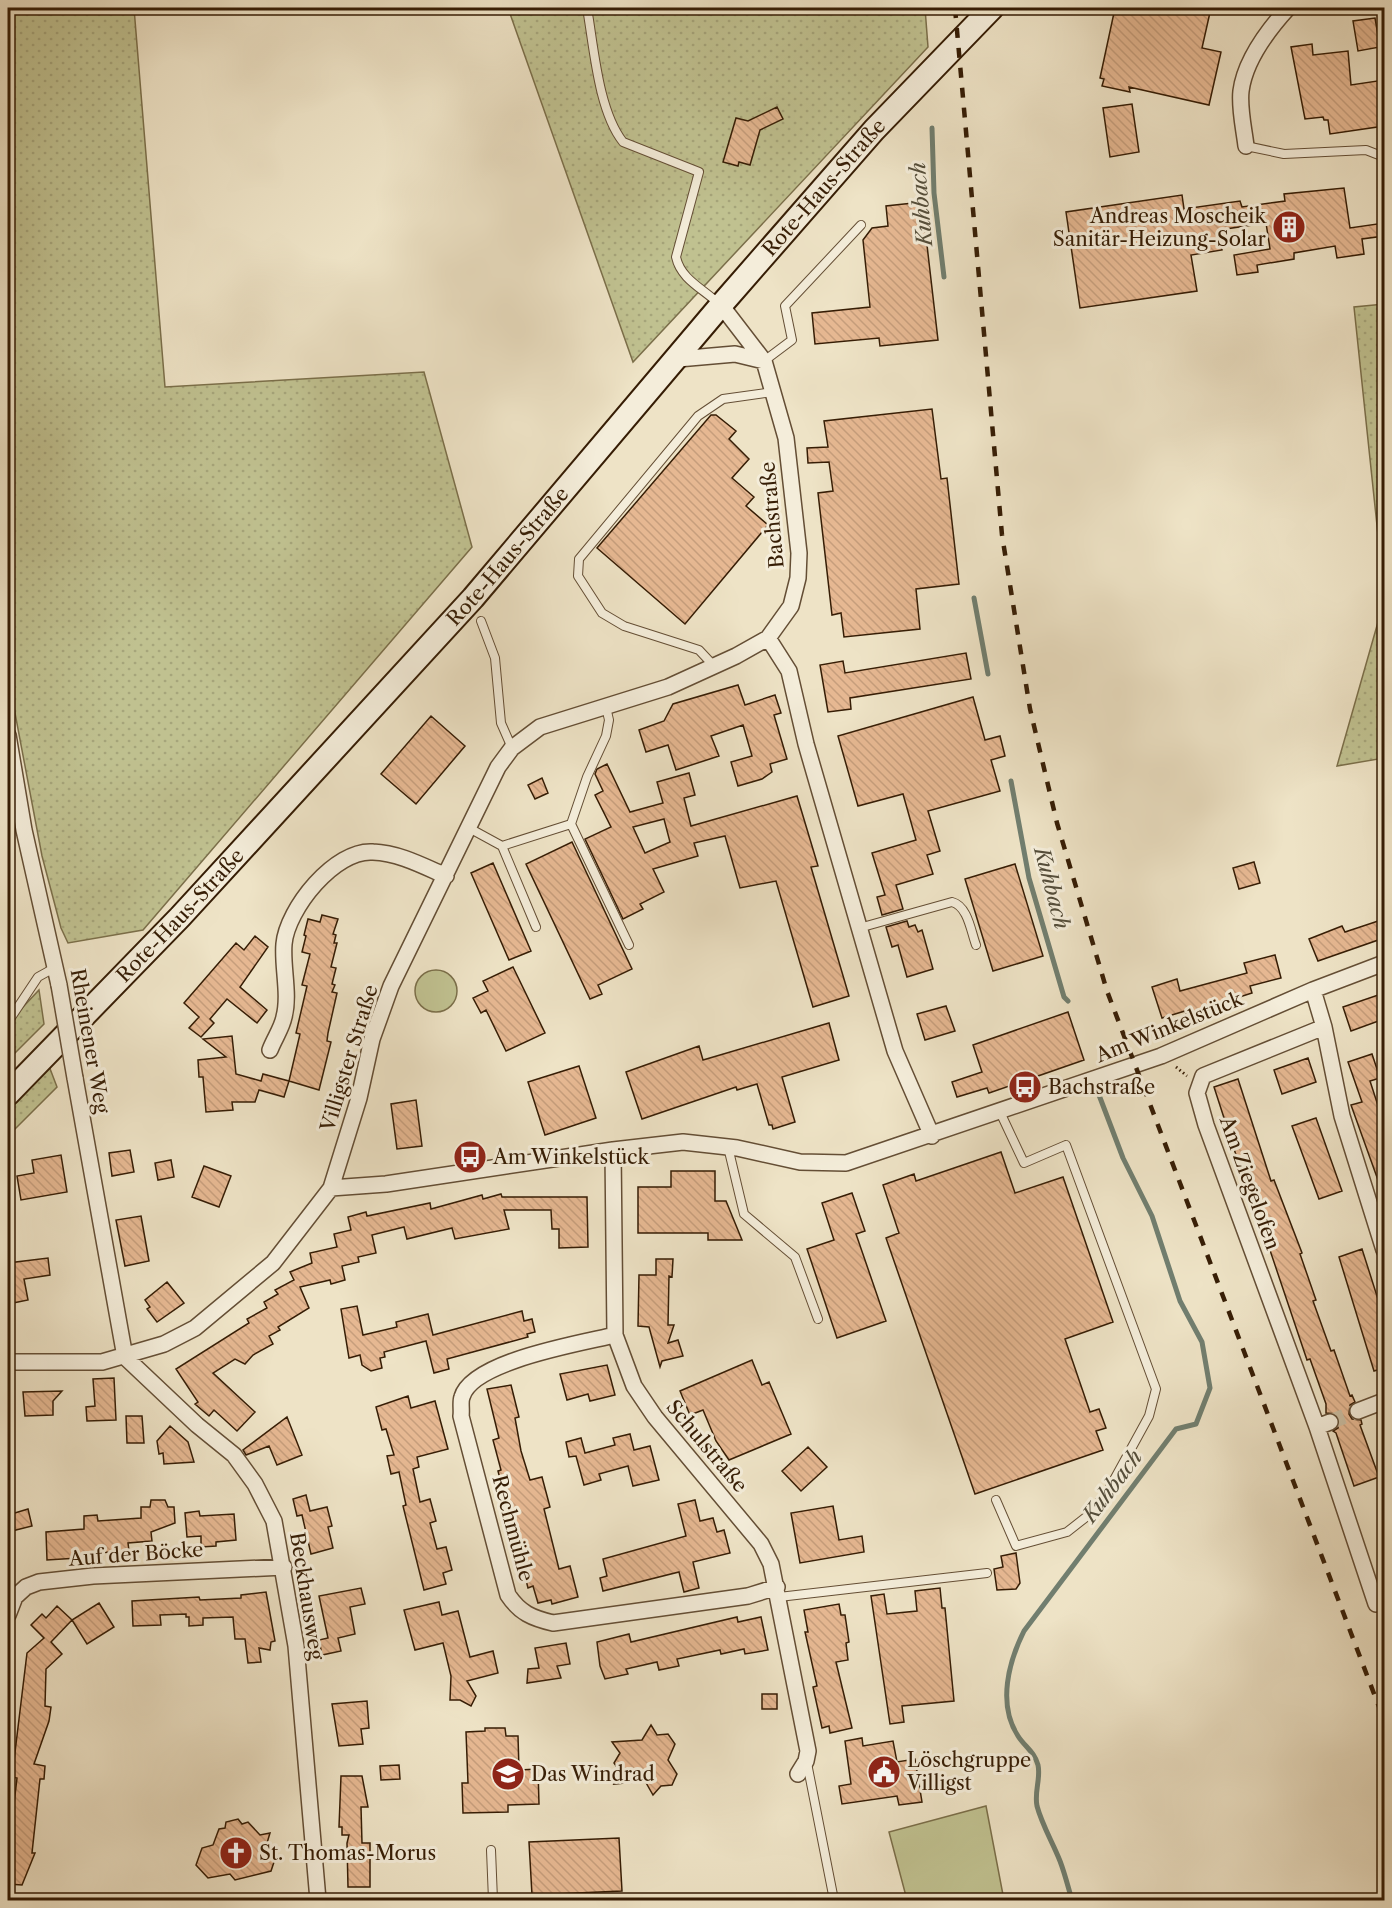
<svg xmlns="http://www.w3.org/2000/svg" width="1392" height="1908" font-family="'Libre Caslon Text',serif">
<defs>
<pattern id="grass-dots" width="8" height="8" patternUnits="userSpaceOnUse" patternTransform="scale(1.5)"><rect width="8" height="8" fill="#c0c190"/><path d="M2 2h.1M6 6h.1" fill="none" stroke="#a6a57b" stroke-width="1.8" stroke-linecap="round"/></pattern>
<pattern id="building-back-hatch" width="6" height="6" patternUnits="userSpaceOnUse" patternTransform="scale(1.5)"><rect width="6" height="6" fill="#e6b892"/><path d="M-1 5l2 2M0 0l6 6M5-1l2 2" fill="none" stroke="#c69e7c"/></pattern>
</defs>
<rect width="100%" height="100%" fill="#eee3c6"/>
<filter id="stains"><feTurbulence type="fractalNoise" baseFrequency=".00333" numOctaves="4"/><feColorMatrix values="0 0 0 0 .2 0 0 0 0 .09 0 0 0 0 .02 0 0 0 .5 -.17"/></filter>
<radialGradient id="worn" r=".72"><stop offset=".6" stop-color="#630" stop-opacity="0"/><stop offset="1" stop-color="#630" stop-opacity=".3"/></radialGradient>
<path fill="url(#grass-dots)" stroke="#7b6f4a" stroke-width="1.5" d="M8 8H134L165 387 424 372 472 547 143 930 68 943 61 928 42 856 8 676Z
M508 8H925L928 47 633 362Z
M1384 304V592L1354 307Z
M1384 601V773L1378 759 1337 766Z
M39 990 44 1024 8 1060V1023Z
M49 1066 57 1087 8 1136V1107Z"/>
<path fill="#c0c190" stroke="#7b6f4a" stroke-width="1.5" d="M415 991a21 21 0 1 1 42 0a21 21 0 1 1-42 0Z
M986 1806 1004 1900H907L889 1832Z"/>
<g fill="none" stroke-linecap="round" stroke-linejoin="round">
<path stroke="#717e6f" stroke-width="5" d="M932 128 934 193 944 277
M974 598 988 674
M1011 781 1029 878 1064 997 1068 1001
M1072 1900C1068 1887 1065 1874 1060 1861 1053 1843 1042 1825 1037 1806 1034 1792 1041 1778 1038 1765 1034 1751 1025 1747 1018 1736 997 1704 1009 1661 1024 1631L1176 1429 1196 1424 1210 1388 1202 1342 1180 1301 1152 1216 1123 1158 1099 1095"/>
</g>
<path fill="url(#building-back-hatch)" stroke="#361d05" stroke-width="1.5" fill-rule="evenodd" d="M1115 8H1211L1202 48 1221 52 1209 105 1129 87 1130 92 1102 86 1104 79 1100 78Z
M1375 18 1380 47 1358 51 1353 21Z
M1312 44 1313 55 1348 51 1351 85 1384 80V126L1330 134 1328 120H1324L1323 117 1305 119 1291 47Z
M1132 104 1139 152 1110 157 1103 108Z
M777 107 783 119 760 130 750 165 739 162 738 166 723 162 736 118 748 121Z
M1344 188 1350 228 1384 223V236L1362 239 1364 254 1337 258 1335 246 1294 253V259L1257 265 1258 272 1237 275 1234 255 1270 249 1266 223 1219 230 1222 250 1191 255 1197 291 1080 308 1066 212 1182 195 1184 209 1240 201 1242 207 1285 201 1284 194Z
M922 202 938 340 880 346 879 338 815 344 812 313 870 307 863 240 872 228 888 226 886 206Z
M932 409 941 479 947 478 959 584 916 589 920 629 844 637 841 613 832 615 818 493 833 491 829 462 808 463 807 448 828 447 824 421Z
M711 415H716L736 431 729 439 749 459 732 478 754 497 746 506 768 525 685 624 597 548Z
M966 653 971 679 850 698 851 709 828 712 820 665 843 661 845 673Z
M738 685 745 705 775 695 781 713 774 715 787 759 770 764 772 772 762 779 738 786 731 762 752 756 743 725 711 736 719 756 676 770 668 745 646 752 639 730 664 721 673 704Z
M973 697 985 740 1000 736 1005 756 991 760 1000 791 928 811 940 851 927 855 933 874 896 885 903 909 882 915 877 897 885 895 872 853 916 840 903 794 858 806 838 736Z
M431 716 465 746 416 804 381 774Z
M607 764 630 812 663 803 657 782 689 773 695 795 684 798 691 826 797 796 818 866 811 867 849 996 813 1007 776 881 740 888 725 836 694 843 698 856 653 869 664 892 640 904 643 909 623 919 585 839 611 827 595 795 603 791 595 774 597 769ZM664 819 670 842 645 853 633 827Z
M542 778 548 793 535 799 528 785Z
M572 842 632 969 598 985 602 994 590 999 526 864Z
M1254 862 1260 883 1239 889 1233 868Z
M493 863 531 951 509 960 471 873Z
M1015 864 1043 956 993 971 965 879Z
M322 915 338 919 333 934 336 935 334 943H337L331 967 336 968 332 984 335 985 332 992 337 993 328 1033 327 1041 331 1042 319 1090 289 1081 284 1097 259 1090 255 1102H232L233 1110 206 1112 203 1077H199L198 1060 226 1057 203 1039 232 1036 236 1074 261 1081 263 1074 289 1081 300 1034 296 1033 307 986 302 985 310 954 302 952 306 936 304 935 308 919 320 922Z
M1384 919V935L1381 939 1318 961 1309 939 1342 926 1345 932Z
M907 921 909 927 915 925 918 932 922 930 933 969 907 977 898 945 892 947 886 927Z
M255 936 268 947 240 987 267 1010 257 1023 227 999 210 1019 214 1023 201 1037 189 1028 199 1017 184 1003 236 943 244 950Z
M1275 955 1281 978 1250 986 1252 993 1205 1008 1206 1011 1187 1016 1185 1011 1162 1018 1152 987 1177 979 1180 991 1247 973 1244 963Z
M513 967 545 1033 506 1051 486 1010 481 1013 473 998 488 991 483 981Z
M1384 993V1019L1351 1031 1343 1007Z
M946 1006 955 1031 925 1040 917 1014Z
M1068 1012 1084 1060 989 1093 987 1088 957 1097 952 1082 982 1072 973 1045Z
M829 1023 839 1060 782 1077 795 1122 773 1129 772 1125H769L757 1084 737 1090 736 1087 642 1119 626 1072 699 1046 703 1060Z
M1372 1054 1380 1078 1370 1081 1384 1124 1383 1194 1351 1105 1362 1102 1348 1062Z
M1308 1058 1316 1082 1282 1094 1274 1070Z
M579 1066 596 1118 545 1135 528 1082Z
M1238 1079 1271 1181 1274 1180 1302 1253 1300 1254 1316 1300 1313 1301 1331 1351 1334 1350 1350 1396 1352 1395 1355 1402 1350 1405 1349 1414 1352 1419 1361 1420 1362 1424 1360 1425 1379 1477 1354 1486 1336 1433 1333 1431 1338 1428 1339 1419 1336 1414 1326 1413V1404L1310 1359 1307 1360 1249 1188 1247 1189 1214 1087Z
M416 1100 422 1146 397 1149 391 1104Z
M1316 1118 1342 1191 1319 1199 1292 1126Z
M130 1150 134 1172 112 1176 109 1153Z
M1001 1152 1015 1193 1063 1177 1113 1322 1065 1339 1090 1412 1099 1409 1106 1428 1096 1431 1103 1450 975 1494 886 1238 899 1233 883 1185 914 1174 916 1181Z
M61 1155 67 1192 21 1200 17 1176 34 1173 32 1160Z
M171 1160 174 1177 158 1180 155 1163Z
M204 1166 231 1176 219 1207 192 1197Z
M671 1171H715V1201H726L742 1240H708V1233H638V1187H671Z
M852 1193 865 1231 856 1234 886 1321 837 1338 807 1249 834 1240 822 1203Z
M501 1194 502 1197H587L588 1247 559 1248V1229H552L551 1210H504L509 1229 455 1239 452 1228 407 1239 404 1227 372 1235 376 1253 358 1257 359 1262 342 1266 345 1280 331 1284 330 1280 300 1287 309 1308 278 1327 280 1330 269 1336 273 1344 253 1355 245 1364 235 1359 213 1373 255 1412 237 1431 214 1410 209 1416 195 1404 198 1402 176 1369 249 1323 247 1319 267 1308 264 1302 278 1294 275 1290 294 1280 290 1272 312 1263 310 1253 337 1247 334 1234 351 1230 348 1217 366 1212 367 1216 430 1203 431 1209 482 1195 483 1199Z
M141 1216 149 1261 125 1266 116 1220Z
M1362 1249 1384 1318V1368L1374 1371 1339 1257Z
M48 1258 50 1275 24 1279 28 1300 8 1304V1263Z
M656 1259H673L672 1277 669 1276 668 1325H674L668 1343 678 1340 683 1356 662 1361 660 1367 649 1327 638 1326 639 1275H656Z
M167 1282 184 1303 157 1322 147 1309 150 1307 145 1300Z
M357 1306 363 1335 397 1327 396 1322 428 1314 433 1335 522 1311 524 1321 532 1319 535 1332 527 1334 528 1337 447 1359 449 1369 434 1373 426 1341 384 1352 385 1357 380 1358 382 1368 371 1371 362 1365 360 1355 349 1358 341 1309Z
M752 1360 762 1385 769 1382 791 1434 729 1460 716 1441 703 1410 690 1415 680 1391Z
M607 1365 615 1395 590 1401 588 1394 567 1400 560 1374Z
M114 1378 116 1420 87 1421 86 1407 95 1406 93 1379Z
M511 1385 519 1417 515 1418 521 1451 530 1480 542 1477 550 1507 544 1509 559 1569 570 1566 578 1597 552 1604 551 1600 538 1603 533 1586 528 1588 498 1471 501 1470 493 1440 499 1438 487 1389Z
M62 1391 53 1401V1415L25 1416 23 1392Z
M408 1396 411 1408 435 1401 448 1449 417 1457 419 1467 413 1469 420 1502 430 1499 436 1521 430 1523 437 1549 446 1547 452 1570 443 1573 446 1584 424 1590 403 1506 406 1505 399 1472 391 1474 387 1456 394 1455 386 1429 382 1430 376 1407Z
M126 1416H142L144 1443H127Z
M287 1417 302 1455 277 1465 269 1446 246 1455 243 1450Z
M170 1426 188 1442 194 1462 164 1464 163 1453 159 1454 157 1441Z
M630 1434 634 1450 650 1446 659 1480 633 1486 628 1466 599 1474 601 1480 584 1485 576 1456 569 1457 566 1442 581 1438 585 1453 615 1445 613 1438Z
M808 1447 827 1467 801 1491 782 1471Z
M306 1495 310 1511 327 1507 332 1526 328 1527 333 1548 311 1554 302 1515 297 1516 293 1499Z
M151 1500H165L168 1507H174L175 1523 151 1532 152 1541 128 1543 129 1551 78 1554V1558L47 1560 46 1532 84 1529V1516L97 1515 98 1521 141 1518V1507H150Z
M695 1500 700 1521 713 1518 717 1532 724 1530 730 1553 693 1562 699 1588 684 1592 679 1572 603 1591 600 1578 607 1576 603 1559 686 1536 678 1504Z
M833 1506 839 1540 862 1536 864 1552 800 1563 791 1513Z
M28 1509 32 1526 8 1532V1515Z
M199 1511 200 1516 234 1514 236 1540 216 1542V1546L201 1547V1536L187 1537 185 1513Z
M1016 1553 1020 1583 1016 1589 997 1590 994 1569 1003 1567 1001 1556Z
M361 1588 365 1604 350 1607 355 1634 338 1638 341 1651 322 1655 319 1640 328 1638 319 1596Z
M940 1588 942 1608H945L954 1701 902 1706 904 1722 890 1724 871 1596 884 1594 887 1614 917 1611 915 1591Z
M266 1592 275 1641 271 1642 270 1650 259 1648 261 1662 248 1663 245 1639H235L233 1617 203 1618V1625L189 1626V1617H186V1614L160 1615 161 1625 133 1626 132 1601 199 1597 200 1600 241 1598V1595Z
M439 1602 442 1615 458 1611 470 1657 493 1651 498 1673 467 1681 476 1696 471 1706 460 1700H450L451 1676 443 1643 415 1650 404 1610Z
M99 1603 114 1627 87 1644 72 1620Z
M839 1604 841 1615H845L849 1642 846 1643 848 1660 836 1662 852 1728 830 1733 829 1726 822 1728 813 1687 817 1686 805 1632H808L804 1610Z
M57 1606 72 1620 51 1642 62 1654 46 1669 45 1706 51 1707 49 1721 34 1764 45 1766 44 1779H40L32 1853H35L22 1885 8 1884V1821H12L17 1778 12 1777 27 1653 44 1638 31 1625 42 1614 46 1618Z
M737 1617 738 1622 761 1617 768 1650 745 1654 744 1649 721 1654 720 1650 677 1659 679 1666 659 1670 657 1662 626 1669 628 1674 605 1679 600 1666 597 1642 629 1634 631 1642Z
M566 1643 570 1664 557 1666 561 1678 527 1683 528 1669 539 1668 535 1648Z
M762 1694H777V1709H762Z
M367 1701 369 1728 361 1729 363 1744 339 1746 332 1704Z
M651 1725 657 1735 668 1734 675 1744 668 1760 677 1774 672 1785 661 1786 653 1795 645 1781 614 1784 621 1773 614 1763 620 1753 612 1742 642 1740Z
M485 1728H505L506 1736H518L519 1770 538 1769 539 1804 508 1805V1812L463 1813 462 1783H468L466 1732 485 1731Z
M862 1738 863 1746 893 1741 897 1762 915 1759 922 1802 899 1805 897 1796 842 1804 839 1786 851 1784 845 1741Z
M399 1765 400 1779 381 1780 380 1766Z
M341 1776H362L368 1807H361L362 1843H370V1887H348L347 1843 349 1835H342V1827H339Z
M238 1819 242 1824 248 1822 260 1835 270 1833 267 1843 273 1849 270 1858 274 1862 271 1871 235 1880 230 1874 208 1878 196 1865 202 1848 213 1845 219 1829 225 1828 226 1822Z
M619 1838 622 1891 532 1895 529 1842Z"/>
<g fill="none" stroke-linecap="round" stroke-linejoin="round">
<path stroke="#c9bb9f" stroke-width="15" stroke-dasharray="15 8" stroke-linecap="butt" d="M1330 1422 1358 1411"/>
<defs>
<path id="lane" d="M587 8C594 47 598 110 623 142L699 172 676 257C681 280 704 289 719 304
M1246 146 1284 154 1366 150 1384 157
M764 361 792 340 785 306 861 225
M481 621 495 658 501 723 512 748
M714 666 699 650 624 626 602 613 578 576 579 559 698 416 723 399 773 392
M571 824 587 777 606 736 609 720 606 707
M469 828 502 846 536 927
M502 846 571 824 629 945
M859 928 952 902C968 906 971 932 976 945
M8 1022 38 977 56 967
M728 1147 744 1214 795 1257 818 1319
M996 1500 1016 1546 1067 1532 1090 1514 1109 1489 1149 1416 1156 1389 1066 1145 1024 1163 1000 1112
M779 1597 987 1573
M807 1763 834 1900
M491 1850 493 1900"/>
<path id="street" d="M1246 146C1244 129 1239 108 1241 91 1245 60 1268 30 1288 8
M678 359 735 354 764 361
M768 638 789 671 806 744 895 1051 932 1136
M8 735 24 830 59 985
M1313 990 1324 1027 1342 1116 1384 1250
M270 1050C274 1039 282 1028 284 1017 290 994 282 967 284 944 287 909 335 849 373 852 399 853 423 866 446 876
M75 1078 125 1357
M613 1150 615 1335 634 1386 655 1417 761 1544 771 1564 808 1751 806 1761 798 1774
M331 1188 386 1184 613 1150 683 1142 737 1148 800 1162 846 1163 1161 1056 1313 990 1384 963
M615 1335C582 1343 472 1361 462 1397 460 1402 462 1410 461 1416L508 1595C520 1613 532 1618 553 1623L748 1596 777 1587
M125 1357 197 1425 234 1455 255 1484 274 1521 296 1646 318 1900
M8 1362H102L164 1344 195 1328 273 1263 331 1188 359 1098 372 1039 391 986 498 767 512 748 540 727 668 687 736 656 768 638 791 606 798 578 799 553 786 438 764 361 721 305
M1358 1411 1384 1401
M1330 1422 1317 1427 1376 1604
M1317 1427 1206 1125 1197 1093 1203 1076 1324 1027
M8 1615 15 1597 26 1587 39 1582 93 1576 284 1567"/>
<g id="secondary">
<path id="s1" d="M8 1094 180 917 473 598 721 305 874 130 992 8"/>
</g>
</defs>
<use href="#lane" stroke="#644e35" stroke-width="10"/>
<use href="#street" stroke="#644e35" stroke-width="18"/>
<use href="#secondary" stroke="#361d05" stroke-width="26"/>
<path stroke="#361d05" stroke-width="3" stroke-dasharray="1.5 3" stroke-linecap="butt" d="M1176 1067 1187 1076
M8 1316 10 1315"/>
<use href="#lane" stroke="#f4edda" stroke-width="8"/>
<use href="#street" stroke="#f4edda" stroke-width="15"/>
<use href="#secondary" stroke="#f4edda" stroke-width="22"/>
<path stroke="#361d05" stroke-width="4.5" stroke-dasharray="10 10" stroke-linecap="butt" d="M955 8 1002 535 1030 709 1057 823 1107 991 1384 1720"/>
<defs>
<path id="street-bridge" d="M59 985 75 1078"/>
</defs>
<use href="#street-bridge" stroke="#644e35" stroke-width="18" stroke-linecap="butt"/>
<use href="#street-bridge" stroke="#f4edda" stroke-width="15"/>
</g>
<defs>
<symbol id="building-disc" viewBox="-11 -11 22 22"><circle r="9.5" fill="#8f2418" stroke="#f4edda"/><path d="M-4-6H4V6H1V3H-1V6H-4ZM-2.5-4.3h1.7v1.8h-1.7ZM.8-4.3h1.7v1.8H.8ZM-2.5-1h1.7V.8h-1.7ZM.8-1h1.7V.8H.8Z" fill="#fff"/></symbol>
<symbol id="bus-disc" viewBox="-11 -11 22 22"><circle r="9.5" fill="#8f2418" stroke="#f4edda"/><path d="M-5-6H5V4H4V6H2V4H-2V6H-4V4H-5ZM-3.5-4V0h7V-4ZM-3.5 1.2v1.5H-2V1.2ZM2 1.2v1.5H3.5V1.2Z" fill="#fff"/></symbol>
<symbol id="civic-disc" viewBox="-11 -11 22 22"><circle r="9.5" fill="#8f2418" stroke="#f4edda"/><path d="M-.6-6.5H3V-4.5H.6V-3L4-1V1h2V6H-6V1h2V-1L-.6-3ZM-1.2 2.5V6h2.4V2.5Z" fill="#fff"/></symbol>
<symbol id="school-disc" viewBox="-11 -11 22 22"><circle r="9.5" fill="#8f2418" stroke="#f4edda"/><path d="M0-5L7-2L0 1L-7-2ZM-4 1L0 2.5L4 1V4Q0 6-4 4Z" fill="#fff"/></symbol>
<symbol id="church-disc" viewBox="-11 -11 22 22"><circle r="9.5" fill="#8f2418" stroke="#f4edda"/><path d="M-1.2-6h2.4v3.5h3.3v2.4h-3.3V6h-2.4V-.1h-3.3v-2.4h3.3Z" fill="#fff"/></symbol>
</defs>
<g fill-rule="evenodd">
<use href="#building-disc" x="1270" y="208" width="38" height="38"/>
<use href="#bus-disc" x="1006" y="1068" width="38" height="38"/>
<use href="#bus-disc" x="451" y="1138" width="38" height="38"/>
<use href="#civic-disc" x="865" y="1753" width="38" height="38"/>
<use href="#school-disc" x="489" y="1755" width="38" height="38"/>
<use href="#church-disc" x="217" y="1834" width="38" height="38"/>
</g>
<g text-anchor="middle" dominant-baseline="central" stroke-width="6" stroke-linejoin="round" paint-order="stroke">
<g font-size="20" fill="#361d05" stroke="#f4edda">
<text stroke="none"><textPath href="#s1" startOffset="1220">Rote-Haus-Straße</textPath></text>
<text transform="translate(772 515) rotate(-95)">Bachstraße</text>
<text stroke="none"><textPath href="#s1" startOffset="734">Rote-Haus-Straße</textPath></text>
<text stroke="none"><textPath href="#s1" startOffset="248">Rote-Haus-Straße</textPath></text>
<text transform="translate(1169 1027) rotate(-22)">Am Winkelstück</text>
<text transform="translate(90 1041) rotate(80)">Rheinener Weg</text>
<text transform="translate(349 1058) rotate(-73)">Villigster Straße</text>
<text transform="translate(1250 1183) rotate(70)">Am Ziegelofen</text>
<text transform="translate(707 1446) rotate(50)">Schulstraße</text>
<text transform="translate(513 1528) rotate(75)">Rechmühle</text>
<text transform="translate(136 1554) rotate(-4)">Auf der Böcke</text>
<text transform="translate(307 1596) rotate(81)">Beckhausweg</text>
</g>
<g font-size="20" fill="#361d05" stroke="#f4edda" text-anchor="start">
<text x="1266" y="216" text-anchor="end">Andreas Moscheik<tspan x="1266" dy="23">Sanitär-Heizung-Solar</tspan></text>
<text x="1048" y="1087">Bachstraße</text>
<text x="493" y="1157">Am Winkelstück</text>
<text x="907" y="1760">Löschgruppe<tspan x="907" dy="23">Villigst</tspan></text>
<text x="531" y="1774">Das Windrad</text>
<text x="259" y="1853">St. Thomas-Morus</text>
</g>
<g font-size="21" font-style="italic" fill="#544d3a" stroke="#f4edda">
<text transform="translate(921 204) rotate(-95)">Kuhbach</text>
<text transform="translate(1052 888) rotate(75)">Kuhbach</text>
<text transform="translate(1112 1486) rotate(-53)">Kuhbach</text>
</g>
</g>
<rect width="1392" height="1908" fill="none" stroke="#eee3c6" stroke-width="30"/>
<rect x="9" y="9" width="1374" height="1890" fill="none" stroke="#361d05" stroke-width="3"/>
<rect x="15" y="15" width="1362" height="1878" fill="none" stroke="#361d05" stroke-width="1.5"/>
<rect width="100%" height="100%" filter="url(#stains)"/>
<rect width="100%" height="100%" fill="url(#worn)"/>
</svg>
